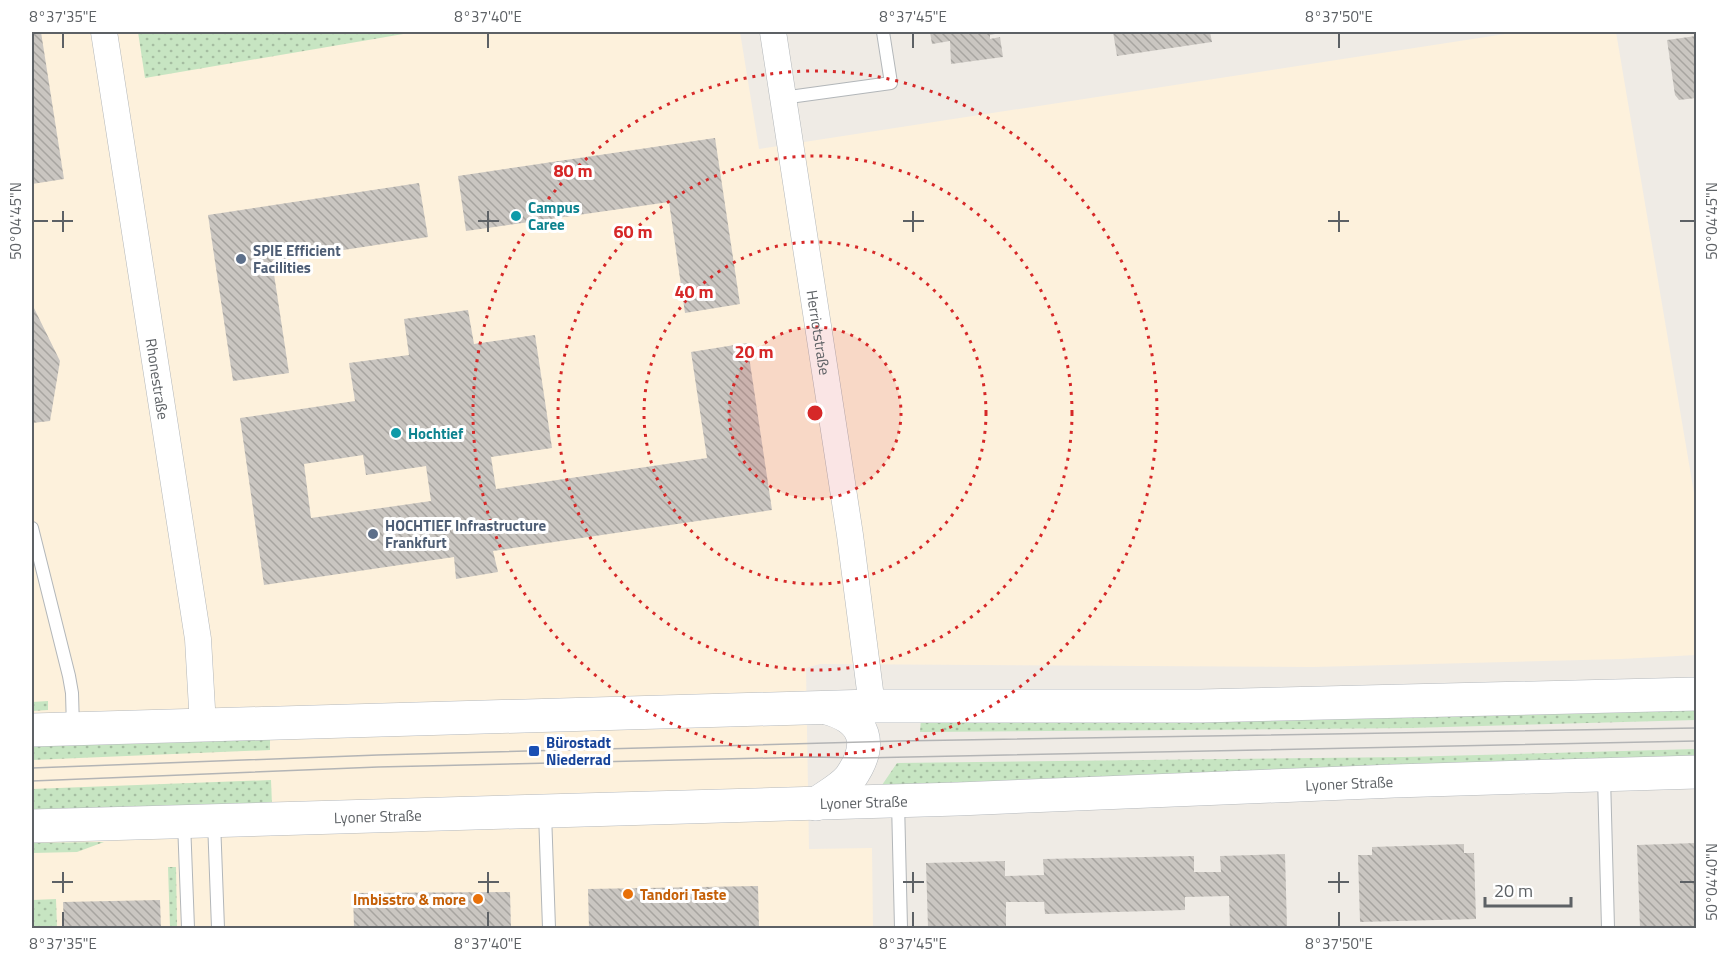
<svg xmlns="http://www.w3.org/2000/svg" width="1728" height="960" font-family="'Titillium Web',sans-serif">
<defs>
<pattern id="grass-dots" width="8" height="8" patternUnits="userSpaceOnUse" patternTransform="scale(1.5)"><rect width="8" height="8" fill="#c7e5c2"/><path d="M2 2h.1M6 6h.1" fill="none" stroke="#a5bda1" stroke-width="1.8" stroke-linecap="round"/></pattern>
<pattern id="building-back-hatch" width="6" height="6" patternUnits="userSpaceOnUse" patternTransform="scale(1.5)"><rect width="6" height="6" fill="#cac6c1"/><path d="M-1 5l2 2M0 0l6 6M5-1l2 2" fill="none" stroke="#a7a4a0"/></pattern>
</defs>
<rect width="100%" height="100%" fill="#efebe5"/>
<path fill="#fdf1dc" d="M32 32H740L759 149 1518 32H1616L1696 505V655L1621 659 1313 667 820 664 806 668 809 849 872 848 873 928H32Z"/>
<path fill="url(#grass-dots)" d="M138 32H415L145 78Z
M48 701V710L32 711V702Z
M1696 709V720L1410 728 920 732 921 718Z
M270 736V750L32 760V743Z
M1696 749V760L880 788 897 763 1403 757Z
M271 780 272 805 32 811V789Z
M104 842 77 852 32 853V843Z
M168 867H176L177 928H170Z
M56 899 57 928H32V900Z"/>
<path fill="url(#building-back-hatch)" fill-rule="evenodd" d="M32 32H41L64 179 32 184Z
M930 32H1005L990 35V39L1000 37 1003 57 951 64 950 41 932 44Z
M1113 32H1210L1212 42 1117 56Z
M1696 36V98L1679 100 1675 95 1667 40Z
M715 138 740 304 685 313 669 202 466 231 458 176Z
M419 183 428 237 272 261 289 373 233 381 208 215Z
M32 304 60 361 50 421 32 423Z
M468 310 474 344 535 335 552 448 491 457 496 489 707 458 691 352 747 343 772 510 493 551 498 572 456 579 454 557 264 585 240 418 355 401 349 363 409 355 404 319ZM363 455 366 475 426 466 431 501 311 518 304 464Z
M1696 843V928H1640L1637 845Z
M1464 844V853H1474L1476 919 1360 922 1358 855H1372V847Z
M1285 854 1287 928H1230L1229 896 1185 897V910L1045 914 1044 902H1006V928H928L926 863 1005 861V876L1044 875 1043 859 1194 856V872H1221L1220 856Z
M758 886 759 928H589L588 889Z
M510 892 511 928H354L353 893Z
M160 900 161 928H64L63 902Z"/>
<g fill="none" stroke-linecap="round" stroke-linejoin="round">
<defs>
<path id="lane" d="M782 98 891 83 883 32
M32 528 69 676 72 693 73 728
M1604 777 1608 928
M898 802 901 928
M545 813 549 928
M214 821 218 928
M184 822 188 928"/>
<g id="street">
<path id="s1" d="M104 32 198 639 203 726"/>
<path id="s2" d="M773 32 850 535 872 706"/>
</g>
<g id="secondary">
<path d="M32 730 872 706H1201L1696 694"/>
<path d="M816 804C827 796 842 788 850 778 874 744 866 719 827 708"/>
<path id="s3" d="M32 826 958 799 1394 781 1696 772"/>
</g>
</defs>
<use href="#lane" stroke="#b2b6b9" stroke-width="14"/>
<use href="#street" stroke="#b2b6b9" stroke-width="27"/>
<use href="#secondary" stroke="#b4b8bc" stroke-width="34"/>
<use href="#lane" stroke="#fff" stroke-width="12"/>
<use href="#street" stroke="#fff" stroke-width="26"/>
<use href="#secondary" stroke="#fff" stroke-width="33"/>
<path stroke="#b3b4b5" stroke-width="1.5" d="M32 768 378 755 899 741 1696 728
M32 781 378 767 811 757 861 758 1696 741"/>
</g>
<path fill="none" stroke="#5d6165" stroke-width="2" d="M63 33V48M488 33V48M913 33V48M1339 33V48M63 211V232M488 211V232M913 211V232M1339 211V232M33 221H48M52 221H73M478 221H499M903 221H924M1328 221H1349M1680 221H1695M63 872V893M488 872V893M913 872V893M1339 872V893M52 882H73M478 882H499M903 882H924M1328 882H1349M1680 882H1695M63 912V927M488 912V927M913 912V927M1339 912V927"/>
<circle cx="815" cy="413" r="86" fill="#d62828" fill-opacity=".12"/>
<g fill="none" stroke="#d62828" stroke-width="3" stroke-dasharray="3 6">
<circle cx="815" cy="413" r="86"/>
<circle cx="815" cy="413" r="171"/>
<circle cx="815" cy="413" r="257"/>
<circle cx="815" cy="413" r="342"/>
</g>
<g fill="#0f9aa8" stroke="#fff" stroke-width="2">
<circle cx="516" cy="216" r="6"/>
<circle cx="396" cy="433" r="6"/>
</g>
<g fill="#5c6f8a" stroke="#fff" stroke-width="2">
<circle cx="241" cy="259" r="6"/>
<circle cx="373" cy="534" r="6"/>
</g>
<rect fill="#1a4fb4" stroke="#fff" stroke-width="2" x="528" y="745" width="12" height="12" rx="3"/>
<g fill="#e8710a" stroke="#fff" stroke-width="2">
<circle cx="628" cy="894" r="6"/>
<circle cx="478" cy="899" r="6"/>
</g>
<g text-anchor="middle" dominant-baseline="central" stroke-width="6" stroke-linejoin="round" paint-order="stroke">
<g font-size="15" font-weight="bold" fill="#0d838f" stroke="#fff" text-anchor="start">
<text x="528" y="207">Campus<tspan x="528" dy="17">Caree</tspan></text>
<text x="408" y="433">Hochtief</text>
</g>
<g font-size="15" font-weight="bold" fill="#4e5e75" stroke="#fff" text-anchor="start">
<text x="253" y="250">SPIE Efficient<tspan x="253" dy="17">Facilities</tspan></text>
<text x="385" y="525">HOCHTIEF Infrastructure<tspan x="385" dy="17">Frankfurt</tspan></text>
</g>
<g font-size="15" fill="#5d6165" stroke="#fff">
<text stroke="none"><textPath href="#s2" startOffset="304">Herriotstraße</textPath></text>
<text stroke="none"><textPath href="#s1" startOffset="351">Rhonestraße</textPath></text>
<text stroke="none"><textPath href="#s3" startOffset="1318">Lyoner Straße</textPath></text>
<text stroke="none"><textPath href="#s3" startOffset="832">Lyoner Straße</textPath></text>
<text stroke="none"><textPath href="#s3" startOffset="346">Lyoner Straße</textPath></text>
</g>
<g font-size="15" font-weight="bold" fill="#164399" stroke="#fff" text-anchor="start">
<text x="546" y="742">Bürostadt<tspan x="546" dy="17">Niederrad</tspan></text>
</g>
<g font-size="15" font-weight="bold" fill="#c56008" stroke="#fff" text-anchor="start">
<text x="640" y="894">Tandori Taste</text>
<text x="466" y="899" text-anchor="end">Imbisstro &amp; more</text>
</g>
</g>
<circle cx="815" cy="413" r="9" fill="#d62828" stroke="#fff" stroke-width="3"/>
<g font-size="18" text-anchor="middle" font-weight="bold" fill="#d62828" stroke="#fff" stroke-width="6" stroke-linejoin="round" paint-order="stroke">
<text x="573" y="177">80 m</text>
<text x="633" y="238">60 m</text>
<text x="694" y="298">40 m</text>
<text x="754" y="358">20 m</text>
</g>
<rect width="1728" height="960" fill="none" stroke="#ffffff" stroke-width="66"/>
<path d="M1485 897v9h86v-9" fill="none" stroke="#5d6165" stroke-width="3"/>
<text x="1494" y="897" font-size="18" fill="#5d6165" stroke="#ffffff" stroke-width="4.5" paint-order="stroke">20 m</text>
<rect x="33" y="33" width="1662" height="894" fill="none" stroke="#5d6165" stroke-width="2"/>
<g font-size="15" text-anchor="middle" fill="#5d6165">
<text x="63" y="22">8°37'35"E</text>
<text x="488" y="22">8°37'40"E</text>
<text x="913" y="22">8°37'45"E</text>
<text x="1339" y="22">8°37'50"E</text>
<text transform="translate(16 221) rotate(-90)" y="5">50°04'45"N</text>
<text transform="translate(1712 221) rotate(-90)" y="5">50°04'45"N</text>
<text transform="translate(1712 882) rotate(-90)" y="5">50°04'40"N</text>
<text x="63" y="949">8°37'35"E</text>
<text x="488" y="949">8°37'40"E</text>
<text x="913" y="949">8°37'45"E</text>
<text x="1339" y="949">8°37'50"E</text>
</g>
</svg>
